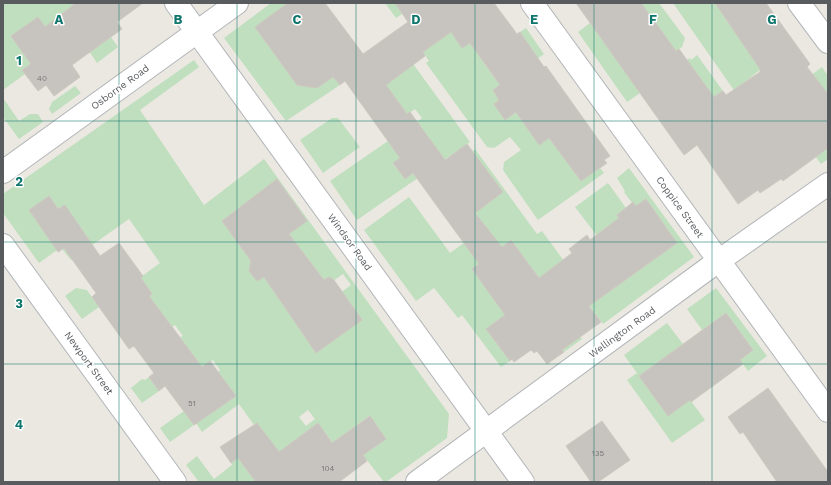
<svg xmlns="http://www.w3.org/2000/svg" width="831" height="485" font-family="'Work Sans',sans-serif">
<rect width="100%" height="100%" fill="#eae8e0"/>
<path fill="#c0dfbf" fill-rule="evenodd" d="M3 3H76L96 44 98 46 111 37 118 47 97 63 85 45 11 36 31 64 23 70 25 74 3 90Z
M271 3H288L315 84 318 87 333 77 340 85 286 121 224 38Z
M385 3 396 4 398 3 414 6 396 18Z
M635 3H659L685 38 682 47 664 59Z
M673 3H715L727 21 770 62 746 81 751 88 738 96Z
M590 23 640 93 627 102 578 32Z
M443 24 450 33 464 24 474 40 481 59 496 80 534 54 520 32 526 28 544 54 493 90 499 100 494 104 505 119 516 112 525 125 543 118 570 99 572 102 558 111 549 138 581 181 600 168 604 173 538 220 503 170 504 162 521 150 510 137 494 148 487 147 426 63 429 61 404 25Z
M403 50 470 142 357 220 330 181 401 132 400 158 393 164 405 179 434 158C433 140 429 134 413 125L422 118 415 109 395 123 386 85Z
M697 55 723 91 695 110 698 75 692 67 668 73 690 58 691 60Z
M194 60 199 67 140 110 204 205 264 159 449 414 447 438 386 482H384L363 455 386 439 369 416 336 440 352 463 349 466 318 423 304 433 315 448 267 482H199L186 465 197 456 214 479 232 465 231 463 267 436 257 423 254 425 239 404 202 432 196 423 236 396 218 372 220 370 213 360 175 388 171 382 198 362 180 337 183 336 175 325 138 352 134 346 168 321 149 296 152 294 146 285 102 305 160 263 129 219 71 260 62 249 65 205 58 209 49 196 29 210 57 250 39 263 3 213V194ZM277 180 306 221 289 234 324 280 329 277 333 281 343 274 351 285 336 296 348 301 362 320 316 353 264 277 257 281 249 271 251 261 222 221ZM308 410 315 419 306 426 299 417Z
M822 67 828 76V159L821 164 775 102Z
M75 86 81 93 52 114 49 109 52 102Z
M3 98 19 121 30 114H38L43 122 19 139 3 117Z
M332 118H338L360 147 323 173 300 140Z
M475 149 537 234 542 231 594 302 677 243 646 199 635 207 624 192 625 191 617 178 629 168 694 257 603 324 568 276 570 324 582 339 564 352 557 343 505 315 486 329 510 361 501 367 462 315 458 318 434 288 416 301 364 230 409 197 450 253 475 235V213L503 192 484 167 471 153ZM511 240 530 266 491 294 472 269Z
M608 183 626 208 617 215 630 233 608 250 575 207Z
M76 288 87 290 99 307 82 319 65 296Z
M716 288 767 356 748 371 740 360 753 350 726 313 702 330 687 309Z
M667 323 683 344 639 376 682 389 705 420 672 443 627 380 637 373 624 355Z
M149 377 159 391 142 403 131 388 142 379 145 380Z
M184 411 194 425 170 442 160 428Z"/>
<path fill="#c7c4bf" stroke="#cec9c0" d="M76 3H143L117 22 122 29 72 65 80 77 54 96 46 85 38 91 22 70 31 64 11 36 38 17 45 27Z
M288 3H325L363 54 408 22 395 3H494L517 34 520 32 544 67 546 66 610 156 604 160 607 163 581 181 549 138 539 145 516 112 505 120 494 104 499 100 493 90 500 85 470 43 462 48 451 32 423 52 425 56 386 85 407 114 410 112 445 160 467 144 503 192 475 213 502 247 511 240 539 278 572 253 569 249 587 235 590 240 619 218 617 215 633 202 636 206 646 199 677 243 589 306 601 322 562 350 564 352 547 364 537 351 534 353 531 350 514 362 512 359 510 361 486 329 505 315 472 269 479 264 413 173 405 179 393 163 400 158 345 81 340 85 333 77 317 88 297 85 255 27Z
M576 3H641L676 51 679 49 714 97 723 91 726 95 760 72V69L715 3H766L810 64 807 67 828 94V148L783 181 781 179 760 193 758 190 738 204 697 145 684 155Z
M277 179 307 221 289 234 324 280 329 277 334 280 362 320 316 353 264 277 257 281 249 271 251 261 222 221Z
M49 196 58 209 65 205 100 256 119 243 143 276 141 278 152 294 149 296 202 367 210 361 236 396 194 425 165 386 159 391 149 377 154 373 134 346 129 349 92 297 96 293 64 248 58 252 29 210Z
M726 313 753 350 740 360 743 364 691 402 690 400 668 416 639 376Z
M768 388 828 472V482H777L743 432 740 434 728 417Z
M370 416 386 439 363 455 367 461 339 482H256L238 458 231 463 220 447 257 423 279 452 318 423 332 443Z
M602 421 630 460 598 482H591L566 446Z"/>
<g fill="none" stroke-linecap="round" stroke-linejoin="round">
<defs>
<path id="street" d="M176 3 523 482
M532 3 828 411
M799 3 828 42
M3 172 237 3
M3 245 175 482
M417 482 710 267 828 184"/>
</defs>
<use href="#street" stroke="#b3b6b9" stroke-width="24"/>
<use href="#street" stroke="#fff" stroke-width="22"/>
</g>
<path fill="none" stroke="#0f766e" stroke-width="1" stroke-opacity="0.55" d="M119 3V482M237 3V482M356 3V482M475 3V482M594 3V482M712 3V482M3 121H828M3 242H828M3 364H828"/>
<g text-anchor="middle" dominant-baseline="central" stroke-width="3" stroke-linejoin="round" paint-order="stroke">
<g font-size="8" fill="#747677">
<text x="42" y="78">40</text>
<text x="192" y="403">51</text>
<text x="598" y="453">135</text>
<text x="328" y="468">104</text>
</g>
<g font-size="10" fill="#595c5f" stroke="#fff">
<text transform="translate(120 87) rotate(-36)">Osborne Road</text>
<text transform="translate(680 207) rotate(54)">Coppice Street</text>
<text transform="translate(350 242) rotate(54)">Windsor Road</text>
<text transform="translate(622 332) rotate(-36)">Wellington Road</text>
<text transform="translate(89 363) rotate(54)">Newport Street</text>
</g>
</g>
<g font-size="13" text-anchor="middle" font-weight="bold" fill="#0f766e" stroke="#fff" stroke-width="3" stroke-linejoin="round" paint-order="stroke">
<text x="59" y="24">A</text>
<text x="178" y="24">B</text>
<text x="297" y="24">C</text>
<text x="416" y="24">D</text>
<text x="534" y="24">E</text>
<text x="653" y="24">F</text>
<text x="772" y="24">G</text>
<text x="19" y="65">1</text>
<text x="19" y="186">2</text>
<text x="19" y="308">3</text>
<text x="19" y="429">4</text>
</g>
<rect width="831" height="485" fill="none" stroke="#595c5f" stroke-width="8"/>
</svg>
